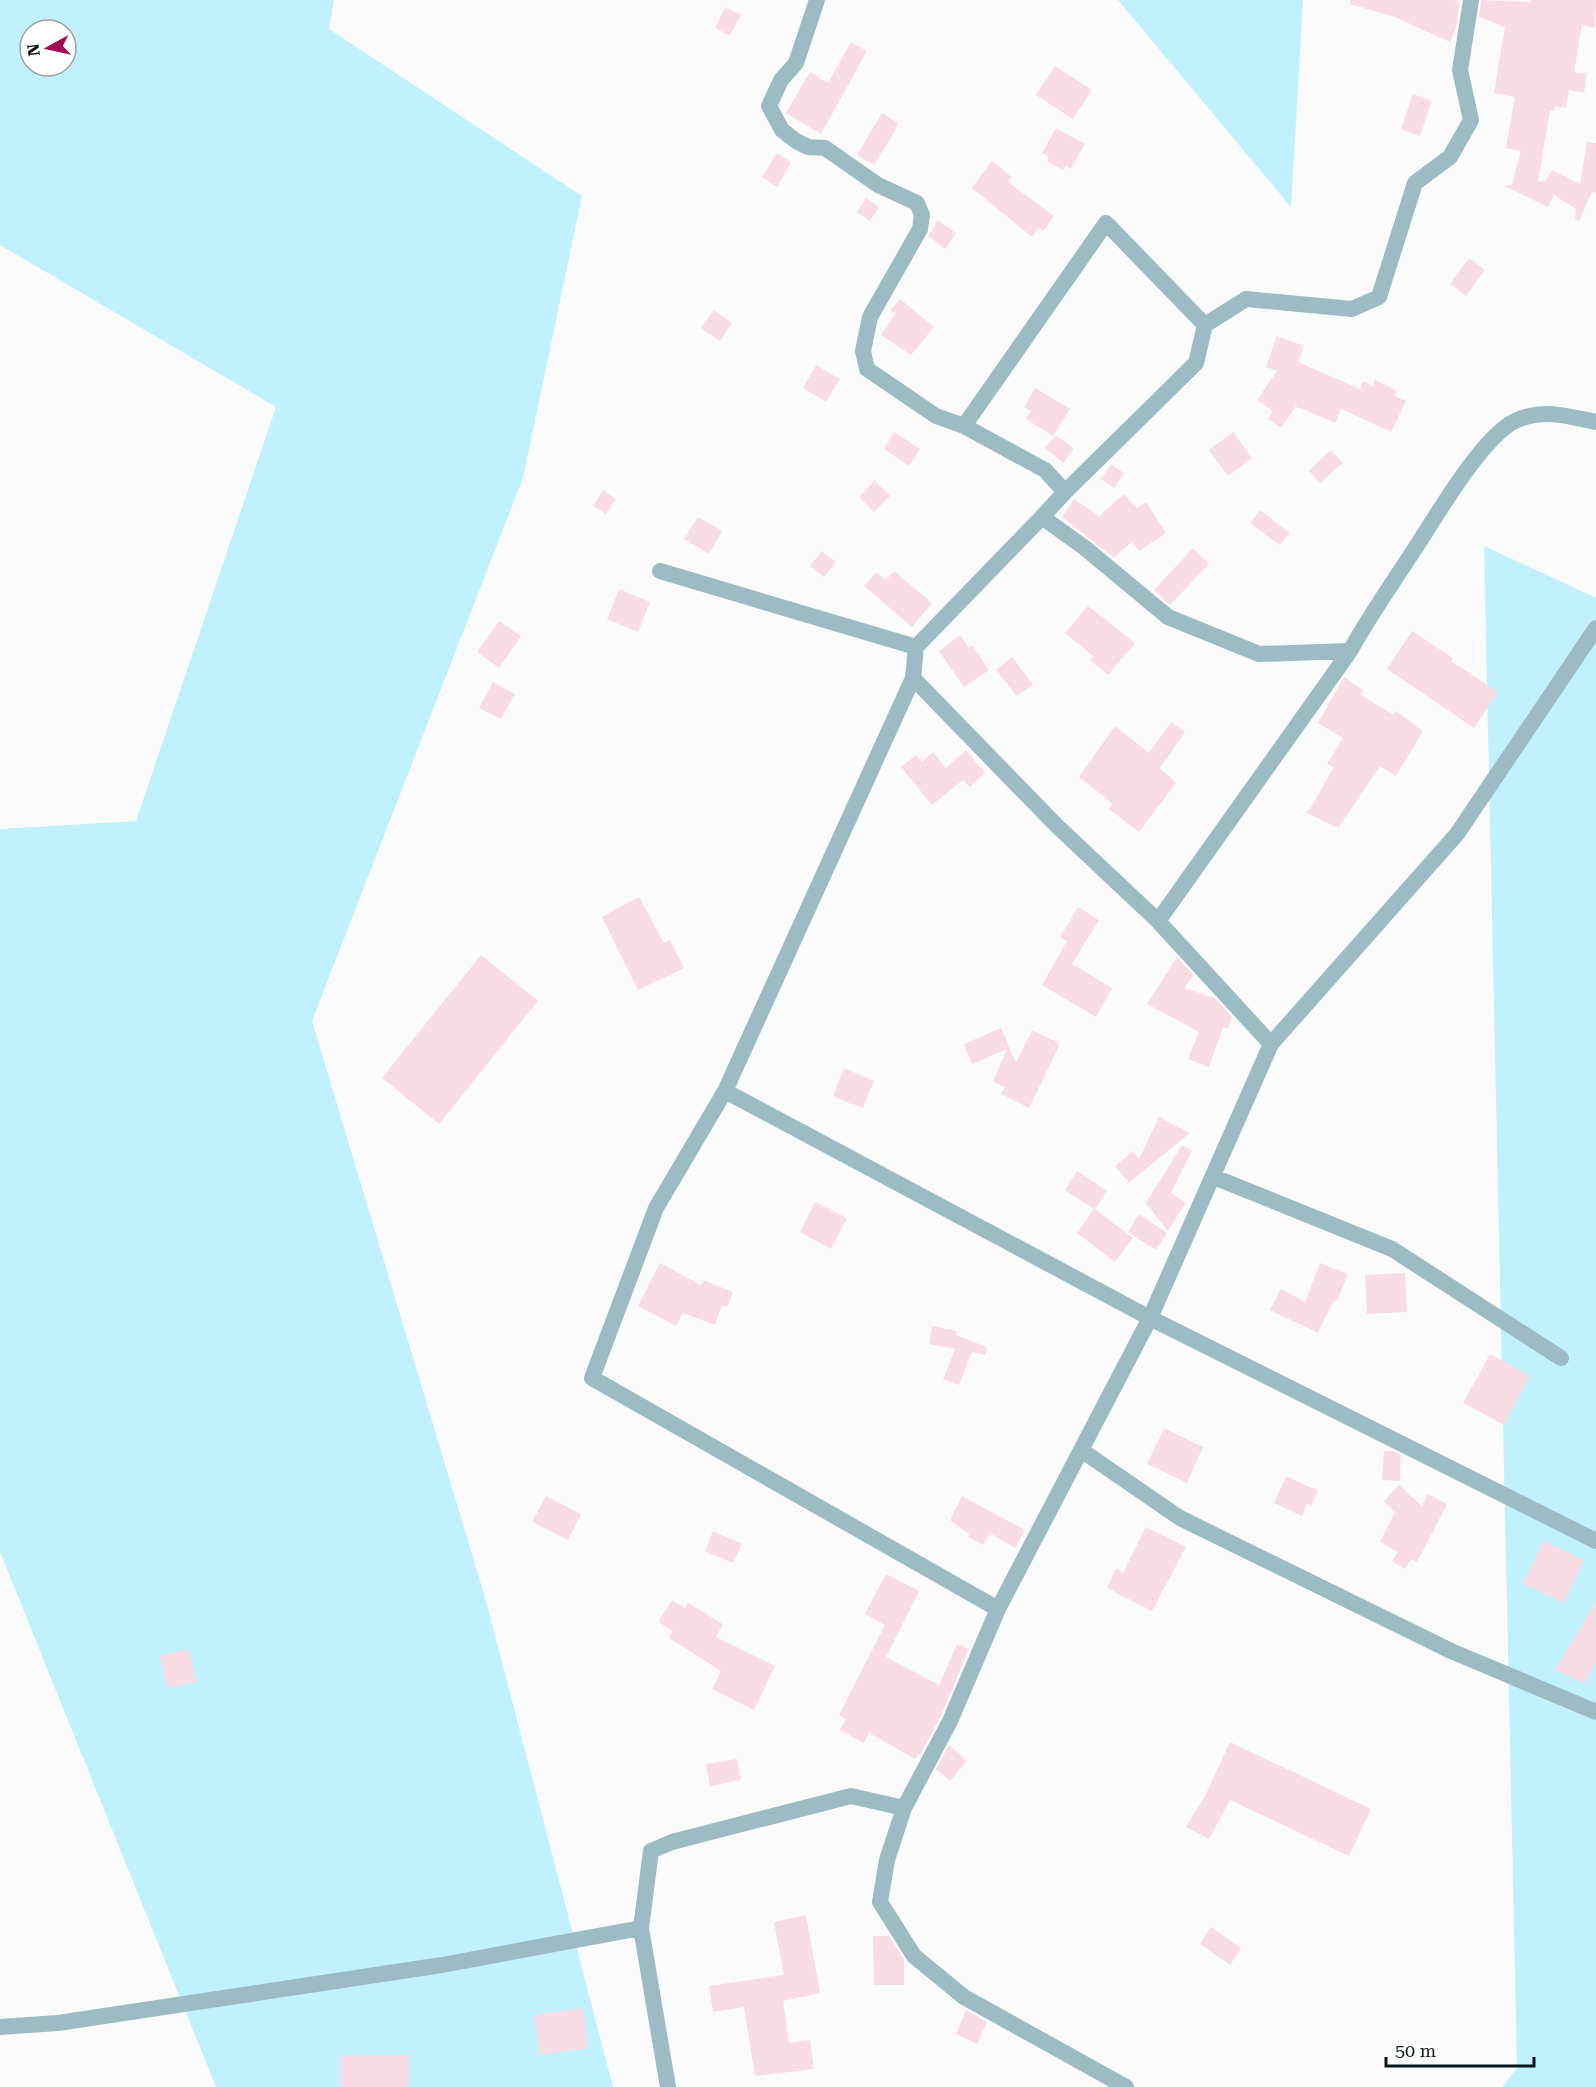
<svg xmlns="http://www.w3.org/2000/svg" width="1596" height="2087" font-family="'Roboto Serif',serif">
<rect width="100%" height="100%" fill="#fbfbfb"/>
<path fill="#c1f1fd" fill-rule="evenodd" d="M0 0H334L329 29 582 196 523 478 312 1021 486 1601 613 2087H216L0 1552V829L136 821 276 407 0 245ZM30 30H66V66H30Z
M1118 0H1303L1291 207Z
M1484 546 1596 598V2087H1502L1517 2068Z"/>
<path fill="#f8dde4" d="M1351 0H1454L1460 3 1456 28 1450 42 1395 17 1350 4Z
M1481 0 1530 2 1531 0H1596L1595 28 1582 25 1574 72 1587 74 1584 93 1569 90 1566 108 1555 106 1554 111H1550L1538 182 1546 180 1552 170 1580 184 1587 142 1596 143V194L1592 192 1579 221 1575 220 1576 209 1554 195 1548 207 1504 186 1512 185 1521 151 1506 148 1515 97 1494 93 1505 27 1479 17Z
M725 7 741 15 730 36 715 28Z
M851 42 867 51 821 134 786 113 810 72 828 83Z
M1055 66 1092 90 1073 119 1036 95Z
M1413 94 1432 101 1420 136 1401 129Z
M882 113 899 124 874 165 857 155Z
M1056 128 1085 144 1071 169 1066 166 1063 170 1047 161 1049 157 1042 153Z
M777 153 791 162 777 187 762 177Z
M992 161 1012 177 1008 182 1054 216 1043 231 1039 228 1032 237 972 188Z
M866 198 879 207 870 221 857 212Z
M938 220 956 233 945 249 928 236Z
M1469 258 1485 270 1466 296 1450 284Z
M900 299 934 327 911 355 881 335 895 314 890 310Z
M714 310 732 323 720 341 701 328Z
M1277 336 1304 346 1298 362 1360 389 1363 381 1373 386 1375 380 1396 390 1394 396 1406 401 1391 432 1341 409 1335 423 1296 406 1281 428 1268 419 1273 411 1257 400 1277 371 1266 367Z
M816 365 840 379 826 402 803 388Z
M1035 388 1070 409 1053 436 1026 419 1031 411 1024 407Z
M894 432 920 449 909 466 884 449Z
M1233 432 1252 458 1228 476 1209 450Z
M1056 435 1074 449 1063 463 1045 448Z
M1331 450 1343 463 1320 483 1309 471Z
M1111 464 1124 473 1114 488 1101 479Z
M875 480 890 496 874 512 859 497Z
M603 490 616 499 606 514 593 506Z
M1124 494 1137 508 1146 502 1166 533 1139 551 1132 541 1114 558 1062 517 1074 499 1099 516Z
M1260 510 1290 533 1280 545 1250 523Z
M698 517 722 531 709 554 684 539Z
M1193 548 1209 564 1170 605 1154 590Z
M822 551 836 562 824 577 810 566Z
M894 571 932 603 912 627 864 586 876 572 886 580Z
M619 589 650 602 638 632 607 619Z
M1088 606 1135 643 1108 675 1090 660 1093 656 1065 633Z
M499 621 521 636 499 668 477 652Z
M1412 631 1453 658 1451 661 1498 692 1474 728 1387 669Z
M960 635 969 648 972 645 989 670 964 687 939 651Z
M1012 657 1033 684 1017 696 996 670Z
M1344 677 1364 691 1361 695 1393 715 1396 711 1423 731 1396 776 1380 766 1338 828 1305 812 1310 809 1334 767 1327 764 1343 738 1318 723Z
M493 682 515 694 501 719 479 708Z
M1171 722 1185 732 1160 768 1176 783 1139 832 1109 809 1113 804 1079 777 1115 726 1149 753Z
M966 750 985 773 970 787 963 780 932 805 901 767 916 755 922 762 933 752 946 768Z
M639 897 664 943 670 940 684 968 638 990 602 917Z
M1078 907 1099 920 1072 964 1112 988 1096 1017 1042 985 1067 941 1060 937Z
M481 955 538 1001 439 1124 382 1078Z
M1177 957 1194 975 1184 988 1215 998 1232 1017 1228 1029 1223 1027 1209 1067 1188 1059 1199 1032 1147 1004Z
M1001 1028 1016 1063 1032 1030 1060 1044 1029 1108 1001 1094 1005 1087 993 1082 1007 1049 972 1064 964 1044Z
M844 1068 874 1081 863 1108 833 1096Z
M1159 1117 1190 1133 1126 1185 1128 1181 1115 1166 1133 1151 1139 1159Z
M1182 1145 1192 1151 1171 1193 1186 1203 1168 1231 1146 1203Z
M1077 1171 1107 1191 1095 1209 1133 1238 1115 1262 1077 1233 1094 1209 1065 1190Z
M815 1202 847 1218 831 1249 800 1232Z
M1139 1214 1167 1233 1156 1250 1128 1232Z
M660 1263 701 1285 703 1280 733 1292 727 1307 722 1305 715 1325 683 1313 676 1326 638 1306Z
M1320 1263 1348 1274 1337 1301 1334 1300 1318 1333 1270 1310 1281 1289 1305 1302Z
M1405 1273 1407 1312 1367 1314 1365 1275Z
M932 1326 957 1331 956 1335 987 1347 985 1355 972 1352 959 1385 943 1379 955 1349 929 1344Z
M1490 1354 1530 1376 1504 1425 1463 1403Z
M1164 1428 1203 1447 1187 1483 1147 1464Z
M1384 1451H1393L1401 1455 1400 1481 1382 1480Z
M1286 1476 1318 1491 1311 1506 1307 1504 1302 1516 1274 1503Z
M1399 1485 1422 1506 1427 1494 1447 1504 1417 1562 1411 1559 1405 1569 1392 1561 1398 1552 1380 1542 1395 1512 1384 1501Z
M546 1496 581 1514 568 1540 532 1522Z
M962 1496 1025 1530 1015 1548 990 1533 983 1545 968 1537 969 1534 950 1520Z
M1146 1527 1186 1547 1152 1611 1107 1588 1116 1569 1123 1573Z
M713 1531 742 1544 733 1563 705 1551Z
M1544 1541 1584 1560 1564 1603 1523 1584Z
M886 1574 919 1591 886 1657 939 1685 957 1644 969 1649 941 1716 920 1755 918 1754 915 1759 869 1733 864 1743 840 1730 846 1719 839 1715 885 1625 865 1614Z
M672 1600 685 1608 688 1603 723 1624 716 1637 775 1666 754 1710 712 1689 721 1671 669 1638 673 1631 658 1622Z
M1596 1602V1661L1585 1684 1555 1670Z
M189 1649 196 1682 167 1688 160 1656Z
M1230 1742 1371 1809 1349 1856 1230 1800 1209 1839 1186 1827 1205 1796Z
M949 1745 967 1761 950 1781 936 1769Z
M737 1759 741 1780 710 1786 706 1764Z
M806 1915 820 1993 783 2001 789 2043 810 2040 814 2069 755 2076 744 2007 713 2012 709 1986 784 1975 774 1922Z
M1211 1927 1241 1948 1230 1965 1200 1944Z
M873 1936H889L904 1959V1985H874Z
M583 2008 588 2048 540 2055 534 2015Z
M966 2010 987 2022 977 2044 956 2034Z
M409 2055V2087H341V2056Z"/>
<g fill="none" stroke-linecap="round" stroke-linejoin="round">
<path stroke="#9dbbc3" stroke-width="16" d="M817 0 796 63 781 80 769 106 782 130 796 141 808 147 825 148 878 185 917 203 922 215 920 229 870 317 863 351 867 369 936 416 964 426 1045 470 1065 492 1042 517 1085 548 1168 617 1259 654 1350 651C1370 615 1394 581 1416 547 1437 515 1482 437 1515 421 1542 408 1569 416 1596 422
M964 426 1106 223 1205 325
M1065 492 1196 363 1205 325 1246 299 1352 309 1379 297 1415 183 1450 157 1471 120 1460 70 1471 0
M1042 517 916 647 913 678 1056 825 1158 921
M660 571 916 647
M913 678 725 1091 656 1208 592 1378 998 1609
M1271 1044 1158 921 1350 651
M725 1091 1150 1318 1596 1541
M1214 1177 1392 1249 1561 1358
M1081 1450 1180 1518 1451 1651 1596 1712
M904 1808 887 1860 880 1902 914 1956 964 1997 1126 2087
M0 2027 58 2023 442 1965 641 1928
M668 2087 641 1928 651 1851 672 1842 851 1796 904 1808 950 1721 998 1609 1150 1318 1271 1044 1457 834 1596 628"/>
</g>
<g transform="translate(48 48) rotate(262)"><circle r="28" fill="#ffffff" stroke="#9da3a4" stroke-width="1.5"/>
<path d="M0-4.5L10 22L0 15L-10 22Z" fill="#a10d52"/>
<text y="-9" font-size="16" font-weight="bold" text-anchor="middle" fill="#09181c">N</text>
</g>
<path d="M1386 2057v9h148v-9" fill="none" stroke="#09181c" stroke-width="3"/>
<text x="1395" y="2057" font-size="18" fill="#09181c" stroke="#ffffff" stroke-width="4.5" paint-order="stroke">50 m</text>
</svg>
